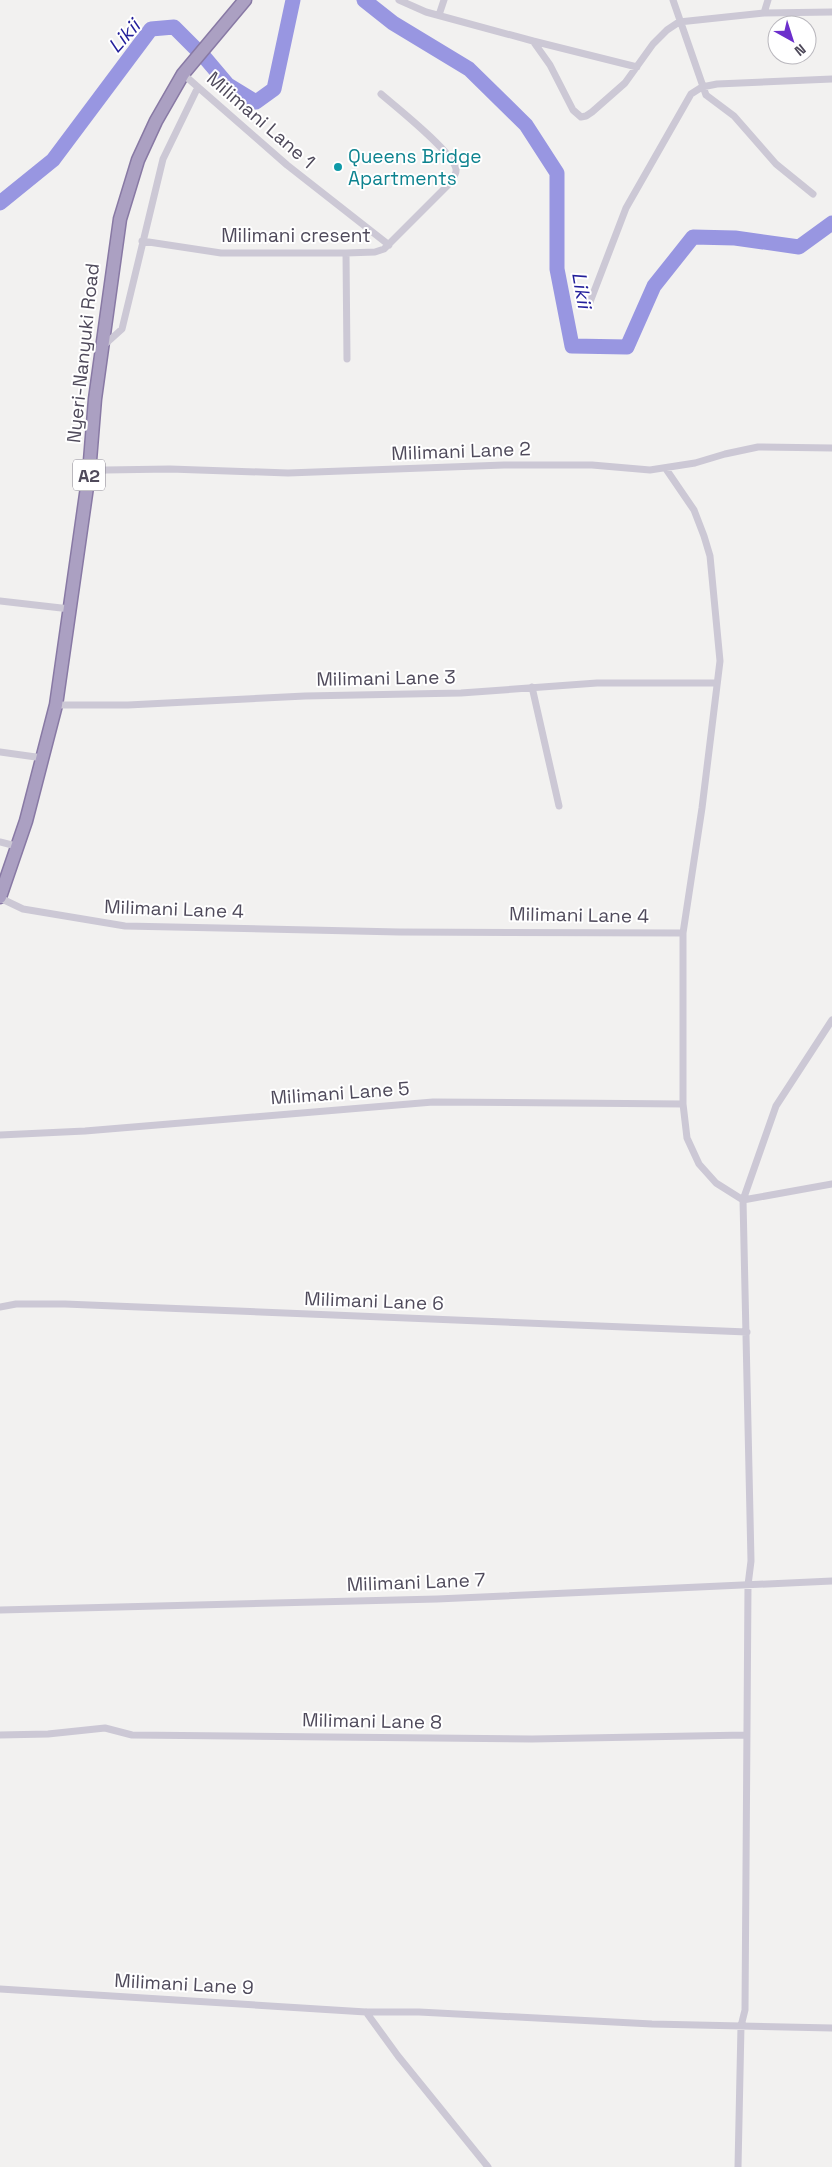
<svg xmlns="http://www.w3.org/2000/svg" width="832" height="2167" font-family="'Space Grotesk',sans-serif">
<rect width="100%" height="100%" fill="#f2f1f0"/>
<g fill="none" stroke-linecap="round" stroke-linejoin="round">
<path stroke="#9896e1" stroke-width="15" d="M364 0 393 23 469 69 526 125 557 173V269L572 346 627 347 654 286 693 237 735 238 799 247 832 223
M0 203 53 160 151 29 174 27 206 59 228 85 256 102 274 89 293 0"/>
<defs>
<path id="trunk" d="M0 897 26 821 56 705 89 473 95 399 120 219 138 160 156 121 183 74 245 0"/>
</defs>
<use href="#trunk" stroke="#8879a4" stroke-width="15"/>
<path stroke="#ccc8d5" stroke-width="7" d="M399 0 426 12 533 41 550 65 573 110 581 117 586 116 592 112 625 83 653 44 667 30 679 22 764 13 832 12
M673 0 706 95 734 116 776 164 813 194
M764 13 768 0
M439 15 444 0
M533 41 637 67
M183 74 287 165 389 245
M142 241 221 253H346L375 252 384 249 450 183C453 178 457 174 456 169 453 152 396 107 381 94
M346 253 347 359
M590 302 626 208 691 94 702 87 717 84 832 79
M102 347 122 329 163 159 198 87
M89 473 106 470 170 469 288 473 504 465H592L650 470 695 463 725 454 758 447 832 448
M0 601 70 609
M532 687 559 806
M56 705H128L305 696 461 693 597 683H717
M0 752 43 758
M0 842 16 846
M0 898 23 909 125 926 399 932 683 933 702 808 720 661 710 556 704 536 694 510 666 469
M683 933V1104L687 1138 699 1164 716 1183 743 1200 832 1184
M0 1135 85 1131 433 1102 683 1104
M0 1307 16 1304H65L747 1332
M0 1610 437 1599 832 1581
M0 1735 48 1734 105 1728 132 1735 532 1739 746 1735
M0 1989 366 2012H419L652 2024 832 2028
M366 2012 398 2056 488 2167
M738 2167 741 2026 745 2010 748 1585 751 1561 743 1200 776 1106 832 1020"/>
<use href="#trunk" stroke="#aba0c2" stroke-width="12"/>
</g>
<circle fill="#0f9aa8" stroke="#fff" stroke-width="2" cx="338" cy="167" r="5"/>
<g text-anchor="middle" dominant-baseline="central" stroke-width="4" stroke-linejoin="round" paint-order="stroke">
<rect fill="#fff" stroke="#84808c" stroke-width="1" x="73" y="459.5" width="32" height="31" rx="4"/>
<g font-size="18" font-weight="bold" fill="#4f4a5b">
<text x="89" y="475">A2</text>
</g>
<g font-size="19" fill="#4f4a5b" stroke="#fff">
<text transform="translate(261 120) rotate(41)">Milimani Lane 1</text>
<text x="296" y="235">Milimani cresent</text>
<text transform="translate(83 353) rotate(-84)">Nyeri-Nanyuki Road</text>
<text transform="translate(461 451) rotate(-2)">Milimani Lane 2</text>
<text transform="translate(386 678) rotate(-1)">Milimani Lane 3</text>
<text transform="translate(174 909) rotate(2)">Milimani Lane 4</text>
<text transform="translate(579 915) rotate(1)">Milimani Lane 4</text>
<text transform="translate(340 1093) rotate(-4)">Milimani Lane 5</text>
<text transform="translate(374 1301) rotate(2)">Milimani Lane 6</text>
<text transform="translate(416 1582) rotate(-2)">Milimani Lane 7</text>
<text transform="translate(372 1721) rotate(1)">Milimani Lane 8</text>
<text transform="translate(184 1984) rotate(3)">Milimani Lane 9</text>
</g>
<g font-size="19" fill="#0d838f" stroke="#fff" text-anchor="start">
<text x="348" y="156">Queens Bridge<tspan x="348" dy="22">Apartments</tspan></text>
</g>
<g font-size="20" font-style="italic" fill="#221e9a" stroke="#fff">
<text transform="translate(124 36) rotate(-48)">Likii</text>
<text transform="translate(582 290) rotate(80)">Likii</text>
</g>
</g>
<g transform="translate(792 40) rotate(141)"><circle r="24" fill="#ffffff" stroke="#b9b7bd"/>
<path d="M0-4L9 19L0 12L-9 19Z" fill="#6c2fcc"/>
<text y="-8" font-size="14" font-weight="bold" text-anchor="middle" fill="#4f4a5b">N</text>
</g>
</svg>
